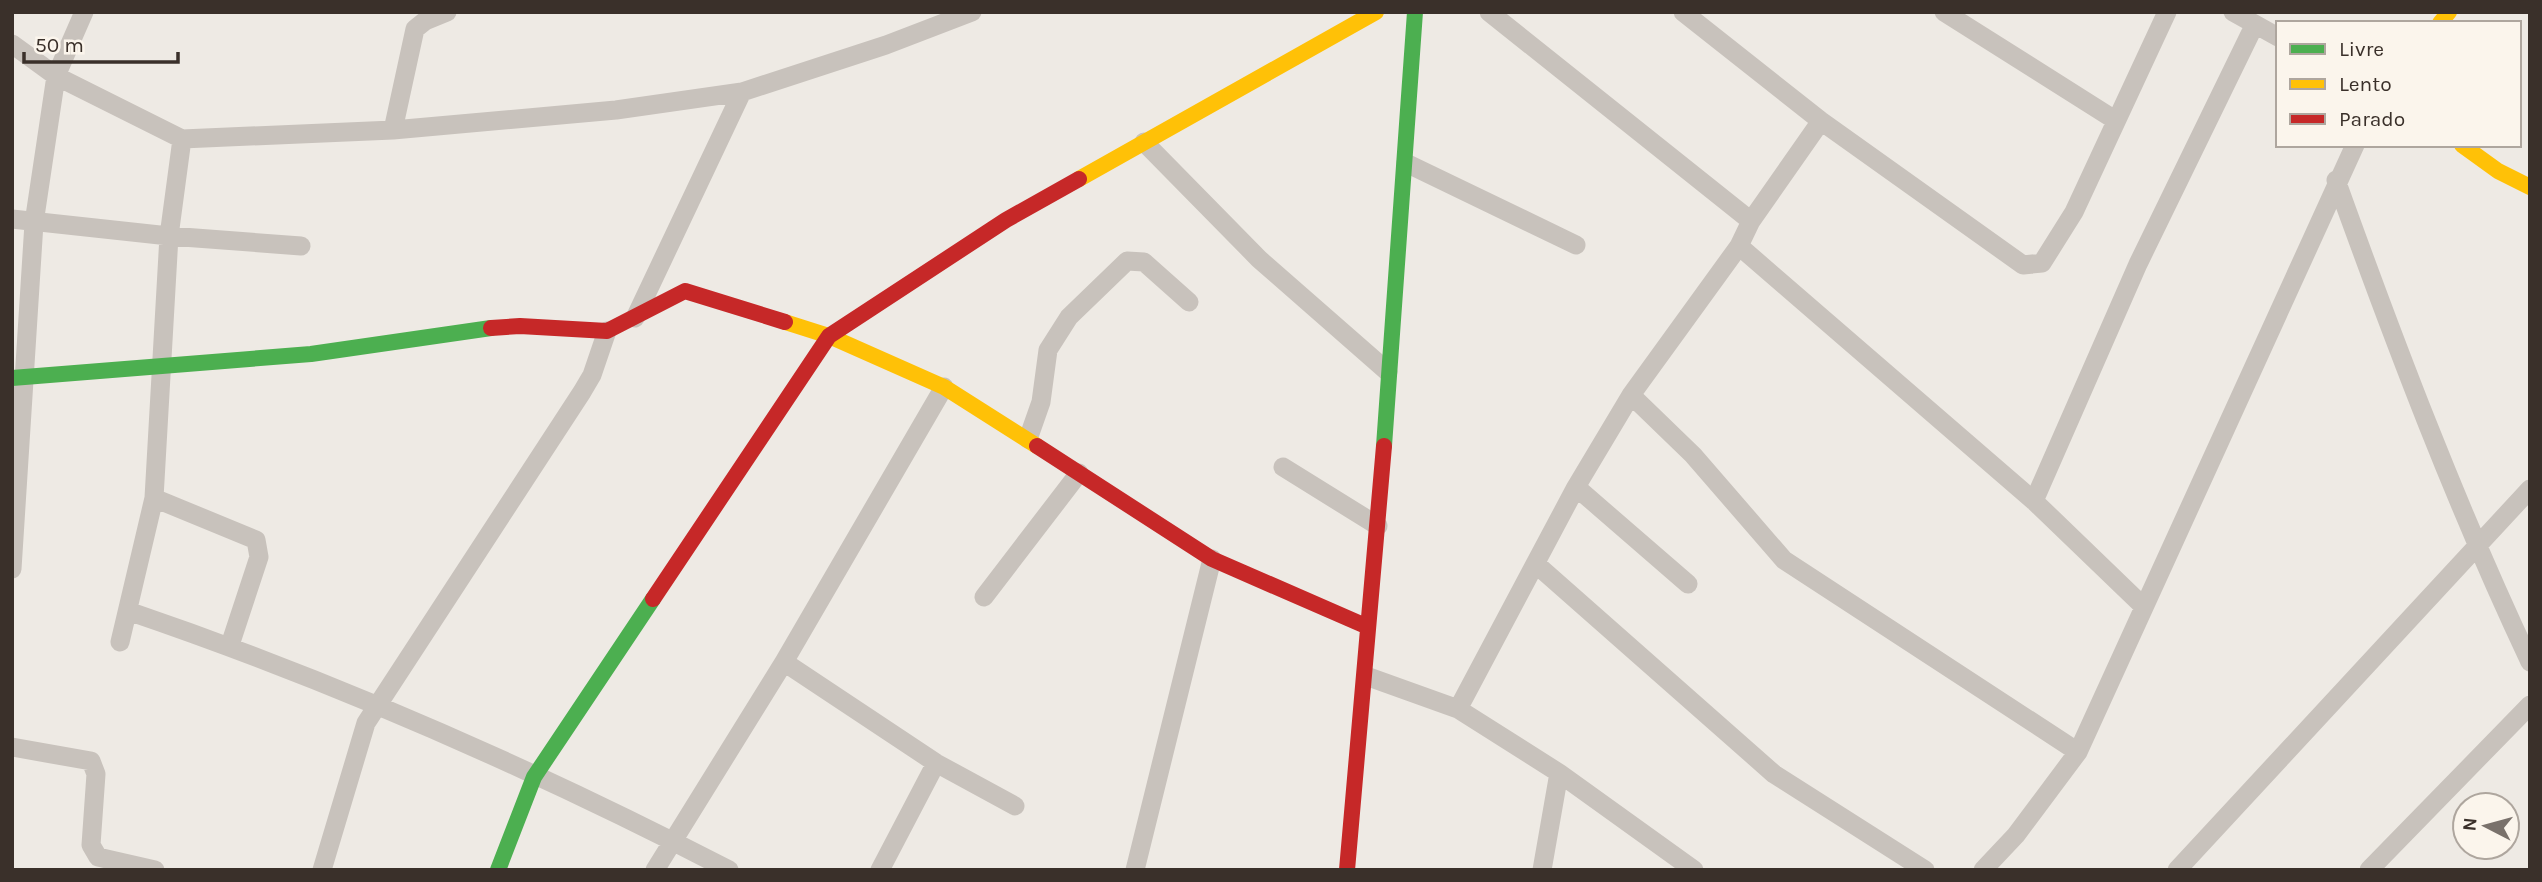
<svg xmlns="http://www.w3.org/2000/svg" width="2542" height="882" font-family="Karla,sans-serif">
<rect width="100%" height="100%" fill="#eeeae4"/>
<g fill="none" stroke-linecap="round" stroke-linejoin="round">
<path stroke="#c8c2bc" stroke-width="19" d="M1489 12 1751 221
M1683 12 1821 121 2023 265 2042 263 2074 212 2167 12
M1944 12 2115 120
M2233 12 2278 37
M12 44 56 76 182 139 393 130 616 110 742 92 886 45 972 12
M393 130 415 29 425 21 447 12
M1144 142 1259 259 1388 372
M1406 163 1576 245
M2336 180C2395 344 2456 505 2530 662
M12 219 169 236 301 246
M1739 246 2034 501 2143 606
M635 318 742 92
M1631 395 1693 455 1784 560 2078 752
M1028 439 1041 402 1048 350 1069 317 1127 261 1144 262 1189 302
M1283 467 1378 526
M1576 487 1688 584
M154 498 256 540 259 557 230 645
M2034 501 2138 264 2254 26
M1537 565 1774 774 1925 870
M12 569 34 223 56 76 84 12
M984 597 1079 473
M128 611C334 681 535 770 729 870
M120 642 154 498 169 236 182 139
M784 662 936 763 1015 806
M1366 676 1458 709 1559 773 1694 870
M1458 709 1576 487 1631 395 1739 246 1751 221 1821 121
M12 747 91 761 96 774 91 845 98 857 155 870
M322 870 366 723 582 392 592 375 607 331
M655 870 784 662 944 387
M880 870 936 763
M1135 870 1212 559
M1542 870 1559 773
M1983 870 2016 835 2078 752 2355 145
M2177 870 2530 489
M2369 870 2530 705"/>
<path stroke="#4caf50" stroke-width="16" d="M12 378 311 354 491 328
M1384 446 1415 12
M498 870 534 777 653 599"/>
<path stroke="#ffc107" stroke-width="16" d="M2440 23 2449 12
M2462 145 2498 171 2530 187
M1079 179 1376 12
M785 322 829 336 944 387 1037 446"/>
<path stroke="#c62828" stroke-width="16" d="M491 328 520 326 607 331 685 291 785 322
M1037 446 1212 559 1368 627
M653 599 829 336 1006 220 1079 179
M1347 870 1384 446"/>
</g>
<rect width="2542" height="882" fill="none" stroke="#3a302a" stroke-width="28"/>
<rect x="2276" y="21" width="245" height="126" fill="#fbf5ec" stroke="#aea69e" stroke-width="2"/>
<rect x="2290" y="44" width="35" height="10" fill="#4caf50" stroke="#aea69e" stroke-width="2"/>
<text x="2339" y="56" font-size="21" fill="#3a302a">Livre</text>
<rect x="2290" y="79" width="35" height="10" fill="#ffc107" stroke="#aea69e" stroke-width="2"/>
<text x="2339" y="91" font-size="21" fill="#3a302a">Lento</text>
<rect x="2290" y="114" width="35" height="10" fill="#c62828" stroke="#aea69e" stroke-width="2"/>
<text x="2339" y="126" font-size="21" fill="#3a302a">Parado</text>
<g transform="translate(2486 826) rotate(276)"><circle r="33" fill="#fbf5ec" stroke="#aea69e" stroke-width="2"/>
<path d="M0-5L12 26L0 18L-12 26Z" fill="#79716b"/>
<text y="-10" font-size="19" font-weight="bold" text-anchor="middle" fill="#3a302a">N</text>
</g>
<path d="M24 52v10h154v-10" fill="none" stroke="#3a302a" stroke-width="3.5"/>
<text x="35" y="52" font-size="21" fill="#3a302a" stroke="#fbf5ec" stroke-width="5" paint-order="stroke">50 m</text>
</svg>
